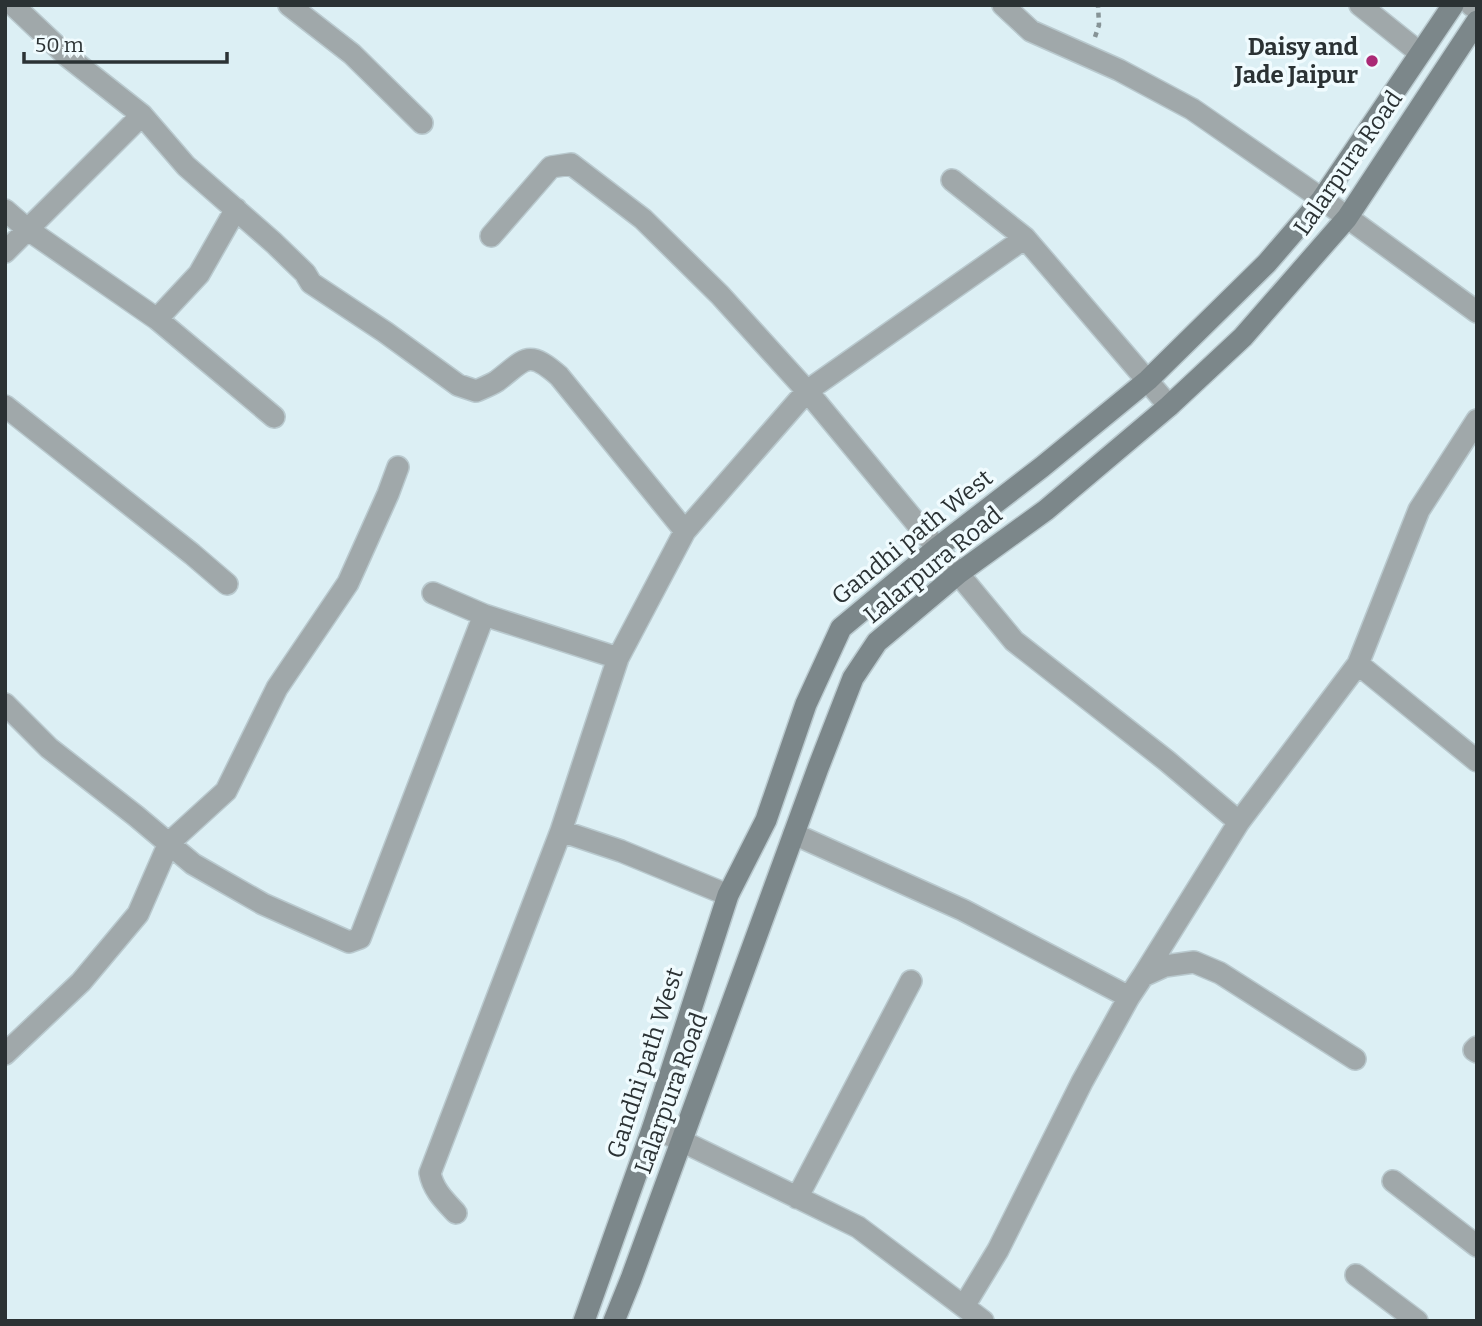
<svg xmlns="http://www.w3.org/2000/svg" width="1482" height="1326" font-family="Bitter,serif">
<rect width="100%" height="100%" fill="#dceff4"/>
<g fill="none" stroke-linecap="round" stroke-linejoin="round">
<defs>
<path id="street" d="M13 5 67 56 142 115 186 166 274 243 305 273 311 283 385 332 458 385 476 391C483 388 491 385 497 381 525 360 527 348 559 376L685 531
M289 5 352 54 422 123
M1003 5 1031 31 1119 70 1192 109 1322 199 1477 312
M1360 5 1420 53
M1471 5 1477 9
M952 180 1025 238 1169 406
M5 210 27 229 157 319 274 417
M491 236 551 167 571 164 643 219 720 295 807 391 1025 238
M5 252 142 115
M157 319 199 274 236 209
M5 406 192 554 227 584
M433 593 484 615
M1358 664 1477 761
M5 704 49 748 136 816 193 864 263 904 349 942 360 938 484 615 618 658
M794 834 963 910 1129 997 1082 1082 998 1250 964 1306
M728 895 621 851 561 831 618 658 685 531 807 391 1014 641 1167 761 1239 822 1358 664 1419 510 1477 420
M1143 976 1239 822
M1129 997 1143 976 1165 966 1194 962 1220 973 1355 1059
M1477 1047 1474 1050 1477 1052
M5 1054 81 982 138 914 169 843 226 791 277 688 348 583 388 494 398 467
M653 1127 858 1227 983 1321
M1393 1181 1477 1246
M797 1198 911 981
M456 1213C445 1201 433 1190 430 1173L561 831
M1356 1275 1417 1321"/>
<path id="secondary" d="M584 1321 653 1127 728 895 766 820 806 704 841 628 937 548 1042 467 1148 380 1267 263 1322 199 1453 5
M614 1321 631 1279 818 768 853 678 877 642 959 573 1046 510 1169 406 1243 337 1347 218 1477 21"/>
</defs>
<use href="#street" stroke="#b9c9ce" stroke-width="24"/>
<use href="#secondary" stroke="#b9c9ce" stroke-width="24"/>
<path stroke="#869396" stroke-width="4.5" stroke-dasharray="5 5" stroke-linecap="butt" d="M1095 37 1099 25 1098 5"/>
<use href="#street" stroke="#a0a8aa" stroke-width="21"/>
<use href="#secondary" stroke="#7c878a" stroke-width="21"/>
</g>
<circle fill="#aa2975" stroke="#f0fbfe" stroke-width="2.5" cx="1372" cy="61" r="7"/>
<g text-anchor="middle" dominant-baseline="central" stroke-width="7" stroke-linejoin="round" paint-order="stroke">
<g font-size="24" font-weight="bold" fill="#2b3234" stroke="#f0fbfe" text-anchor="end">
<text x="1358" y="47">Daisy and<tspan x="1358" dy="28">Jade Jaipur</tspan></text>
</g>
<g font-size="24" fill="#2b3234" stroke="#f0fbfe">
<text transform="translate(1348 163) rotate(-55)">Lalarpura Road</text>
<text transform="translate(912 537) rotate(-39)">Gandhi path West</text>
<text transform="translate(933 565) rotate(-39)">Lalarpura Road</text>
<text transform="translate(645 1063) rotate(-72)">Gandhi path West</text>
<text transform="translate(671 1093) rotate(-70)">Lalarpura Road</text>
</g>
</g>
<rect width="1482" height="1326" fill="none" stroke="#2b3234" stroke-width="14"/>
<path d="M24 52v10h203v-10" fill="none" stroke="#2b3234" stroke-width="3.5"/>
<text x="35" y="52" font-size="21" fill="#2b3234" stroke="#f0fbfe" stroke-width="5" paint-order="stroke">50 m</text>
</svg>
